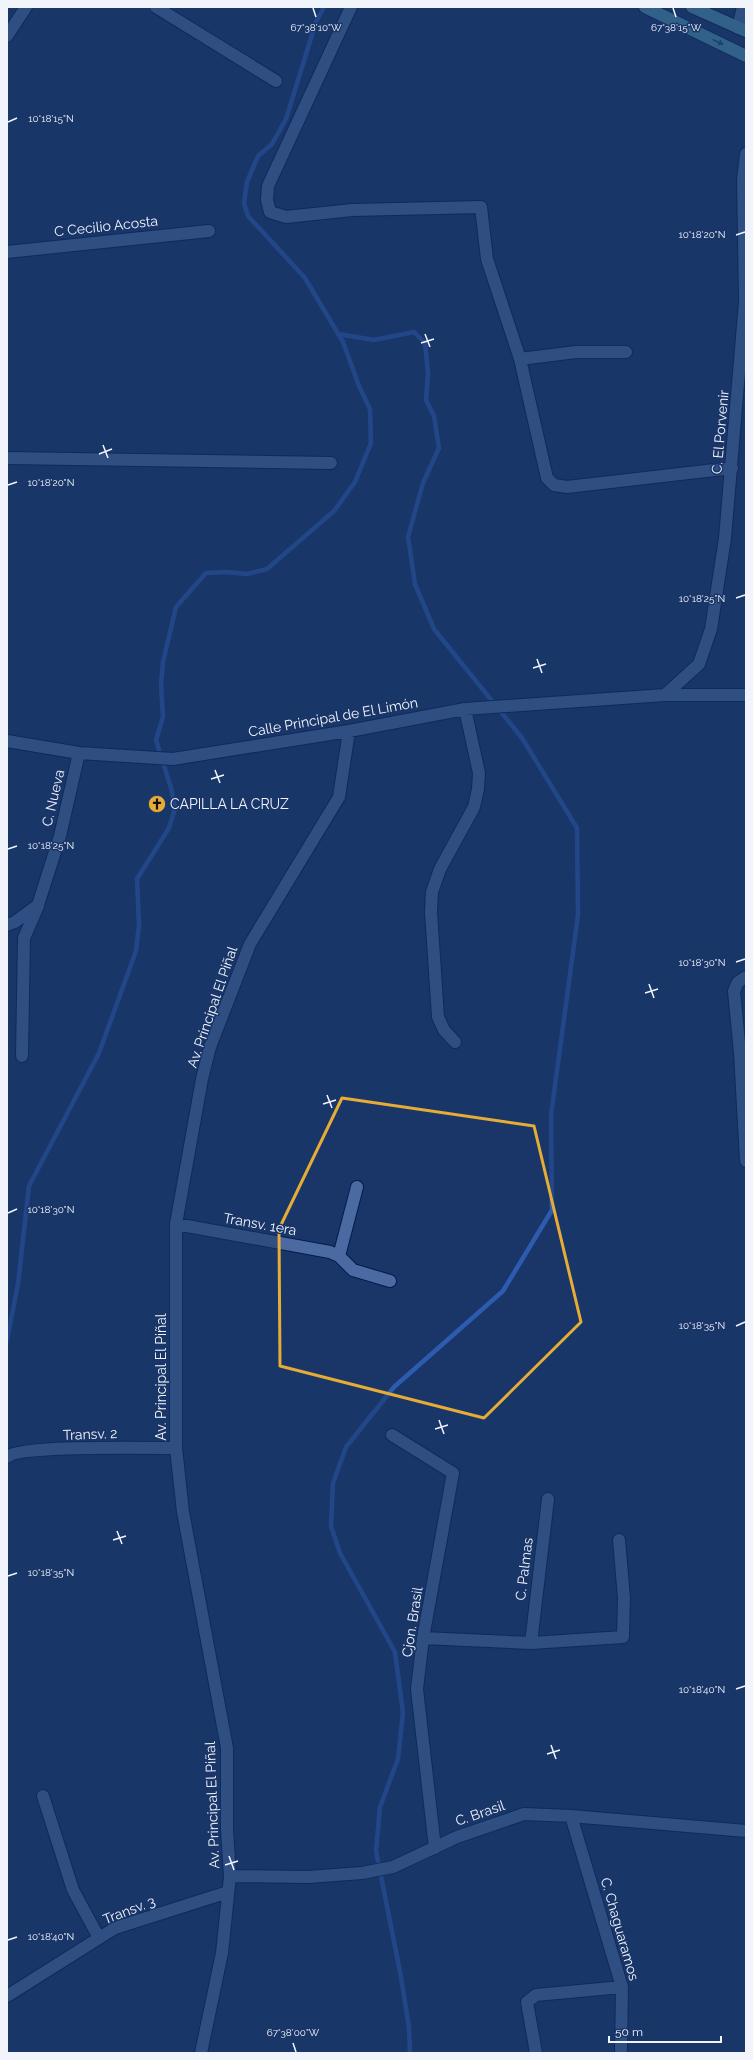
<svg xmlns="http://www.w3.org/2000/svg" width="753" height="2060" font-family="Raleway,sans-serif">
<rect width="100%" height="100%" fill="#1a3669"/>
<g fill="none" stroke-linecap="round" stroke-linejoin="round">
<path stroke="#2d5bae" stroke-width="4.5" d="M338 334 374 340 414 332 425 343 428 373 426 400 434 416 439 448 423 483 408 537 415 584 434 629 522 738 577 828 578 915 551 1115 552 1210 503 1291 394 1387 346 1447 333 1483 331 1526 340 1553 395 1652 403 1713 398 1759 380 1807 376 1851 401 1977 409 2027 410 2053
M7 1340 18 1284 29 1186 99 1053 136 951 139 925 137 879 169 828 175 808 171 788 156 740 163 717 161 685 163 662 176 607 206 573 226 572 247 574 267 569 334 511 355 482 371 443 370 409 359 386 343 342 305 278 248 216 244 203 247 182 258 156 272 144 286 119 316 22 324 7"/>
<defs>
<path id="street" d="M156 7 276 81
M351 7 268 186 267 200 270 212 286 217 352 210 481 207 487 259 520 359 547 478 554 485 567 487 732 468
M738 28 743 7
M7 36 26 7
M7 252 209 231
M520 359 576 352H626
M7 458 331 463
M665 695 699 664 711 629 725 538 745 301 743 180 746 154
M7 741 79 753 173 759 349 731 465 709 665 695H746
M7 925 15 922 38 905 60 836 79 753
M746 977 738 982 734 991 740 1053 746 1161
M455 1042 444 1030 438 1017 431 912 432 892 440 869 474 807 478 789 479 773 465 709
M22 1056 24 938 38 906
M176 1224 330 1252 339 1256 353 1270 390 1281
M339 1256 357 1187
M392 1435 453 1473 423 1638 417 1689 435 1848
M7 1457C19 1445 152 1448 176 1448
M423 1638 531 1643 623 1637 624 1598 619 1540
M531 1643 548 1499
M43 1796 73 1890 99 1938
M571 1816 622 1987 621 2053
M230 1876 308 1877 362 1873 393 1867 457 1837 524 1814 571 1816 746 1831
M7 1996 115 1928 228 1892
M201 2053 222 1953 230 1876 227 1829V1748L183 1512 176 1448V1224L202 1079 210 1047 250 944 339 797 349 731
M536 2053 527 2002 536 1995 622 1987"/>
<path id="primary" d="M645 7 746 56
M692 7 746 31"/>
</defs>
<use href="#street" stroke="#031b4c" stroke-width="14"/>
<use href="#primary" stroke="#031b4c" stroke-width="14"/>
<use href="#street" stroke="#4b6aa1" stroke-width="12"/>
<use href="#primary" stroke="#4e94ae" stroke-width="12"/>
</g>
<defs><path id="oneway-solid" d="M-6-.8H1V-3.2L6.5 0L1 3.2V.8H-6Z"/></defs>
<use fill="#244977" href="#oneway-solid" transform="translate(718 42) rotate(26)"/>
<path d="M0 0H753V2060H0ZM342 1098 534 1126 581 1322 484 1418 280 1366 279 1229Z" fill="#1a3669" fill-opacity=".55" fill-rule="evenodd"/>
<path fill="none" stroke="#e6ac36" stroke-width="3" stroke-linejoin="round" d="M342 1098 534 1126 581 1322 484 1418 280 1366 279 1229Z"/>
<path fill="none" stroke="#f1f5fb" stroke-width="1.5" d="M313 8 316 17M673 8 676 17M8 122 17 118M736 235 745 232M425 334 430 347M421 343 434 339M103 445 108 458M99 454 112 449M8 485 17 482M736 598 745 595M537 659 542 673M533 668 546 664M215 770 220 783M211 779 224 775M8 849 17 846M736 962 745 959M649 984 654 998M645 993 658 989M327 1095 332 1108M323 1104 336 1100M8 1213 17 1209M736 1326 745 1322M439 1420 444 1434M435 1429 448 1425M117 1531 122 1544M113 1540 126 1536M8 1576 17 1573M736 1689 745 1686M551 1745 556 1759M547 1754 560 1750M229 1856 234 1870M225 1865 238 1861M8 1940 17 1937M293 2043 296 2052"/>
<defs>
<symbol id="church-disc" viewBox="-11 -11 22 22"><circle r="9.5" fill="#e6ac36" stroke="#1a3669"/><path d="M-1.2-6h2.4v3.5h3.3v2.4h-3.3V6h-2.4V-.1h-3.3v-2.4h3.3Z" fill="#111"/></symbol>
</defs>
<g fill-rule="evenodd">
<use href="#church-disc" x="147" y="794" width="20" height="20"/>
</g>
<g text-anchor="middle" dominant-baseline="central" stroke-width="3" stroke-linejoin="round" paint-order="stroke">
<g font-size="14" fill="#f1f5fb" stroke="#1a3669">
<text transform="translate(106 226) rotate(-6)">C Cecilio Acosta</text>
<text transform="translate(720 432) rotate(-85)">C. El Porvenir</text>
<text transform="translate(333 717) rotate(-10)">Calle Principal de El Limón</text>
<text transform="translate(53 798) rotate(-77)">C. Nueva</text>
<text transform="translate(212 1007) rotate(-71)">Av. Principal El Piñal</text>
<text transform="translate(260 1224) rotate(10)">Transv. 1era</text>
<text transform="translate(161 1377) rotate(-90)">Av. Principal El Piñal</text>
<text transform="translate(90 1434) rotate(-2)">Transv. 2</text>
<text transform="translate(524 1569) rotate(-83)">C. Palmas</text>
<text transform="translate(412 1622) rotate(-81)">Cjon. Brasil</text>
<text transform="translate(212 1805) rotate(-92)">Av. Principal El Piñal</text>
<text transform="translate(480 1813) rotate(-19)">C. Brasil</text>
<text transform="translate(129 1910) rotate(-21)">Transv. 3</text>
<text transform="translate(620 1929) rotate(74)">C. Chaguaramos</text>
</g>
<g font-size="14" fill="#f1f5fb" stroke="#1a3669" text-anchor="start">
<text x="170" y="804">CAPILLA LA CRUZ</text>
</g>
</g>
<g font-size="10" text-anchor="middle" fill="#f1f5fb" stroke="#1a3669" stroke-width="3" stroke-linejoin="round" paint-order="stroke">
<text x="676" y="31">67°38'15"W</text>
<text x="316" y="31">67°38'10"W</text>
<text x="51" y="122">10°18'15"N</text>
<text x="702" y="238">10°18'20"N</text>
<text x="51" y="486">10°18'20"N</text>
<text x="702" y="602">10°18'25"N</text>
<text x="51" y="849">10°18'25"N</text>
<text x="702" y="966">10°18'30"N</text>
<text x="51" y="1213">10°18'30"N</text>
<text x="702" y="1329">10°18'35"N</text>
<text x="51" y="1576">10°18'35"N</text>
<text x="702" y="1693">10°18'40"N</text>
<text x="51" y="1940">10°18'40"N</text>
<text x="293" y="2036">67°38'00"W</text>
</g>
<rect width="753" height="2060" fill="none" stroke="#f1f5fb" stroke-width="16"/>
<path d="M609 2036v6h112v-6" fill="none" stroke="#f1f5fb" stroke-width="2"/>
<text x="615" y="2036" font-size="12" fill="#f1f5fb" stroke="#1a3669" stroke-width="3" paint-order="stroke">50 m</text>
</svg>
